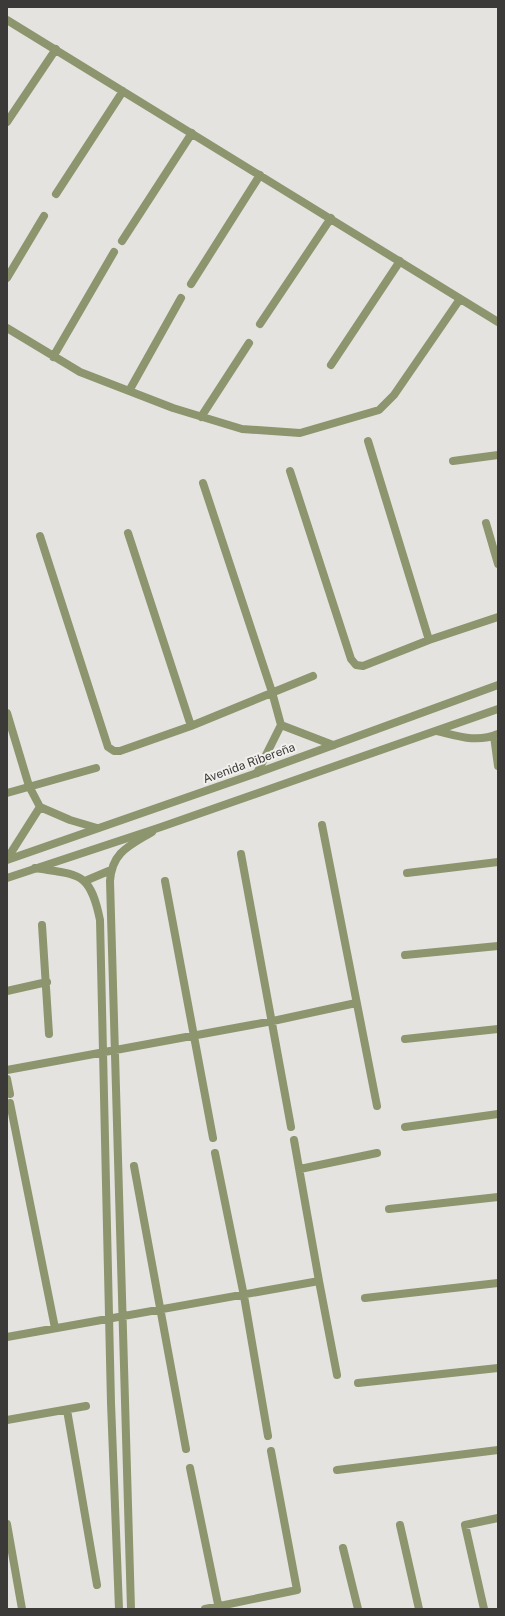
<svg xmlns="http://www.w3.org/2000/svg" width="505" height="1616" font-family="'Public Sans',sans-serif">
<rect width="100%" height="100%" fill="#e4e3df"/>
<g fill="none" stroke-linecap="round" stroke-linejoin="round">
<path stroke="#8c956d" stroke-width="8" d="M7 20 498 322
M7 122 56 49
M56 194 123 91
M122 241 192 133
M7 278 44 216
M191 284 260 175
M260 324 331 218
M7 328 80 372 173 408 242 429 300 433 379 410 394 395 460 299
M53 357 114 252
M331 365 400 261
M129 391 181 298
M201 417 249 343
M368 441 429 640
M453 461 498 455
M290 471 351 659 356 665 363 666 429 640 498 617
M203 483 272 692 281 725 257 773
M486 523 498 564
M128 533 191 726
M40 536 108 747 114 751H120L191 726 313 676
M7 713 29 786 40 807 70 820 97 828
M281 725 333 745
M437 731C458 736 477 743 498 734
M494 736 498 766
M7 793 96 768
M322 825 377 1106
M241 854 291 1127
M7 859 40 807
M35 868C79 875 90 871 100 920L111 1403 119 1609
M407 873 498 862
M85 881 111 870
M165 881 213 1138
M42 925 49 1034
M405 955 498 946
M7 991 47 982
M405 1039 498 1029
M7 1070 273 1021 356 1003
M7 1079 10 1094
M10 1103 55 1328
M405 1127 498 1114
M294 1140 319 1281
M215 1153 244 1296 268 1436
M134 1166 186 1449
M300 1169 377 1153
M389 1209 498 1197
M365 1298 498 1283
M7 1337 319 1281 337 1375
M358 1383 498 1368
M67 1410 97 1585
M7 1420 86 1406
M190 1468 219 1609
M337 1470 498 1450
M7 1524 22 1609
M400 1525 419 1609
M343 1548 358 1609
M131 1609 110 881C112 852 129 846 152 832
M205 1609 297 1590 271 1451
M484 1609 465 1525 498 1518"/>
<path stroke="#8c956d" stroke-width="8" d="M7 860 257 773 498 685
M7 878 161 827 498 709"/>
</g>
<g text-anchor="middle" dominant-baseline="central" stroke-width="4" stroke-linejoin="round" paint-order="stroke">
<g font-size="12" fill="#3b3a38" stroke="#f2f0ec">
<text transform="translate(249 763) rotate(-20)">Avenida Ribereña</text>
</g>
</g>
<rect width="505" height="1616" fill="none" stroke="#3b3a38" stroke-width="16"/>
</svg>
